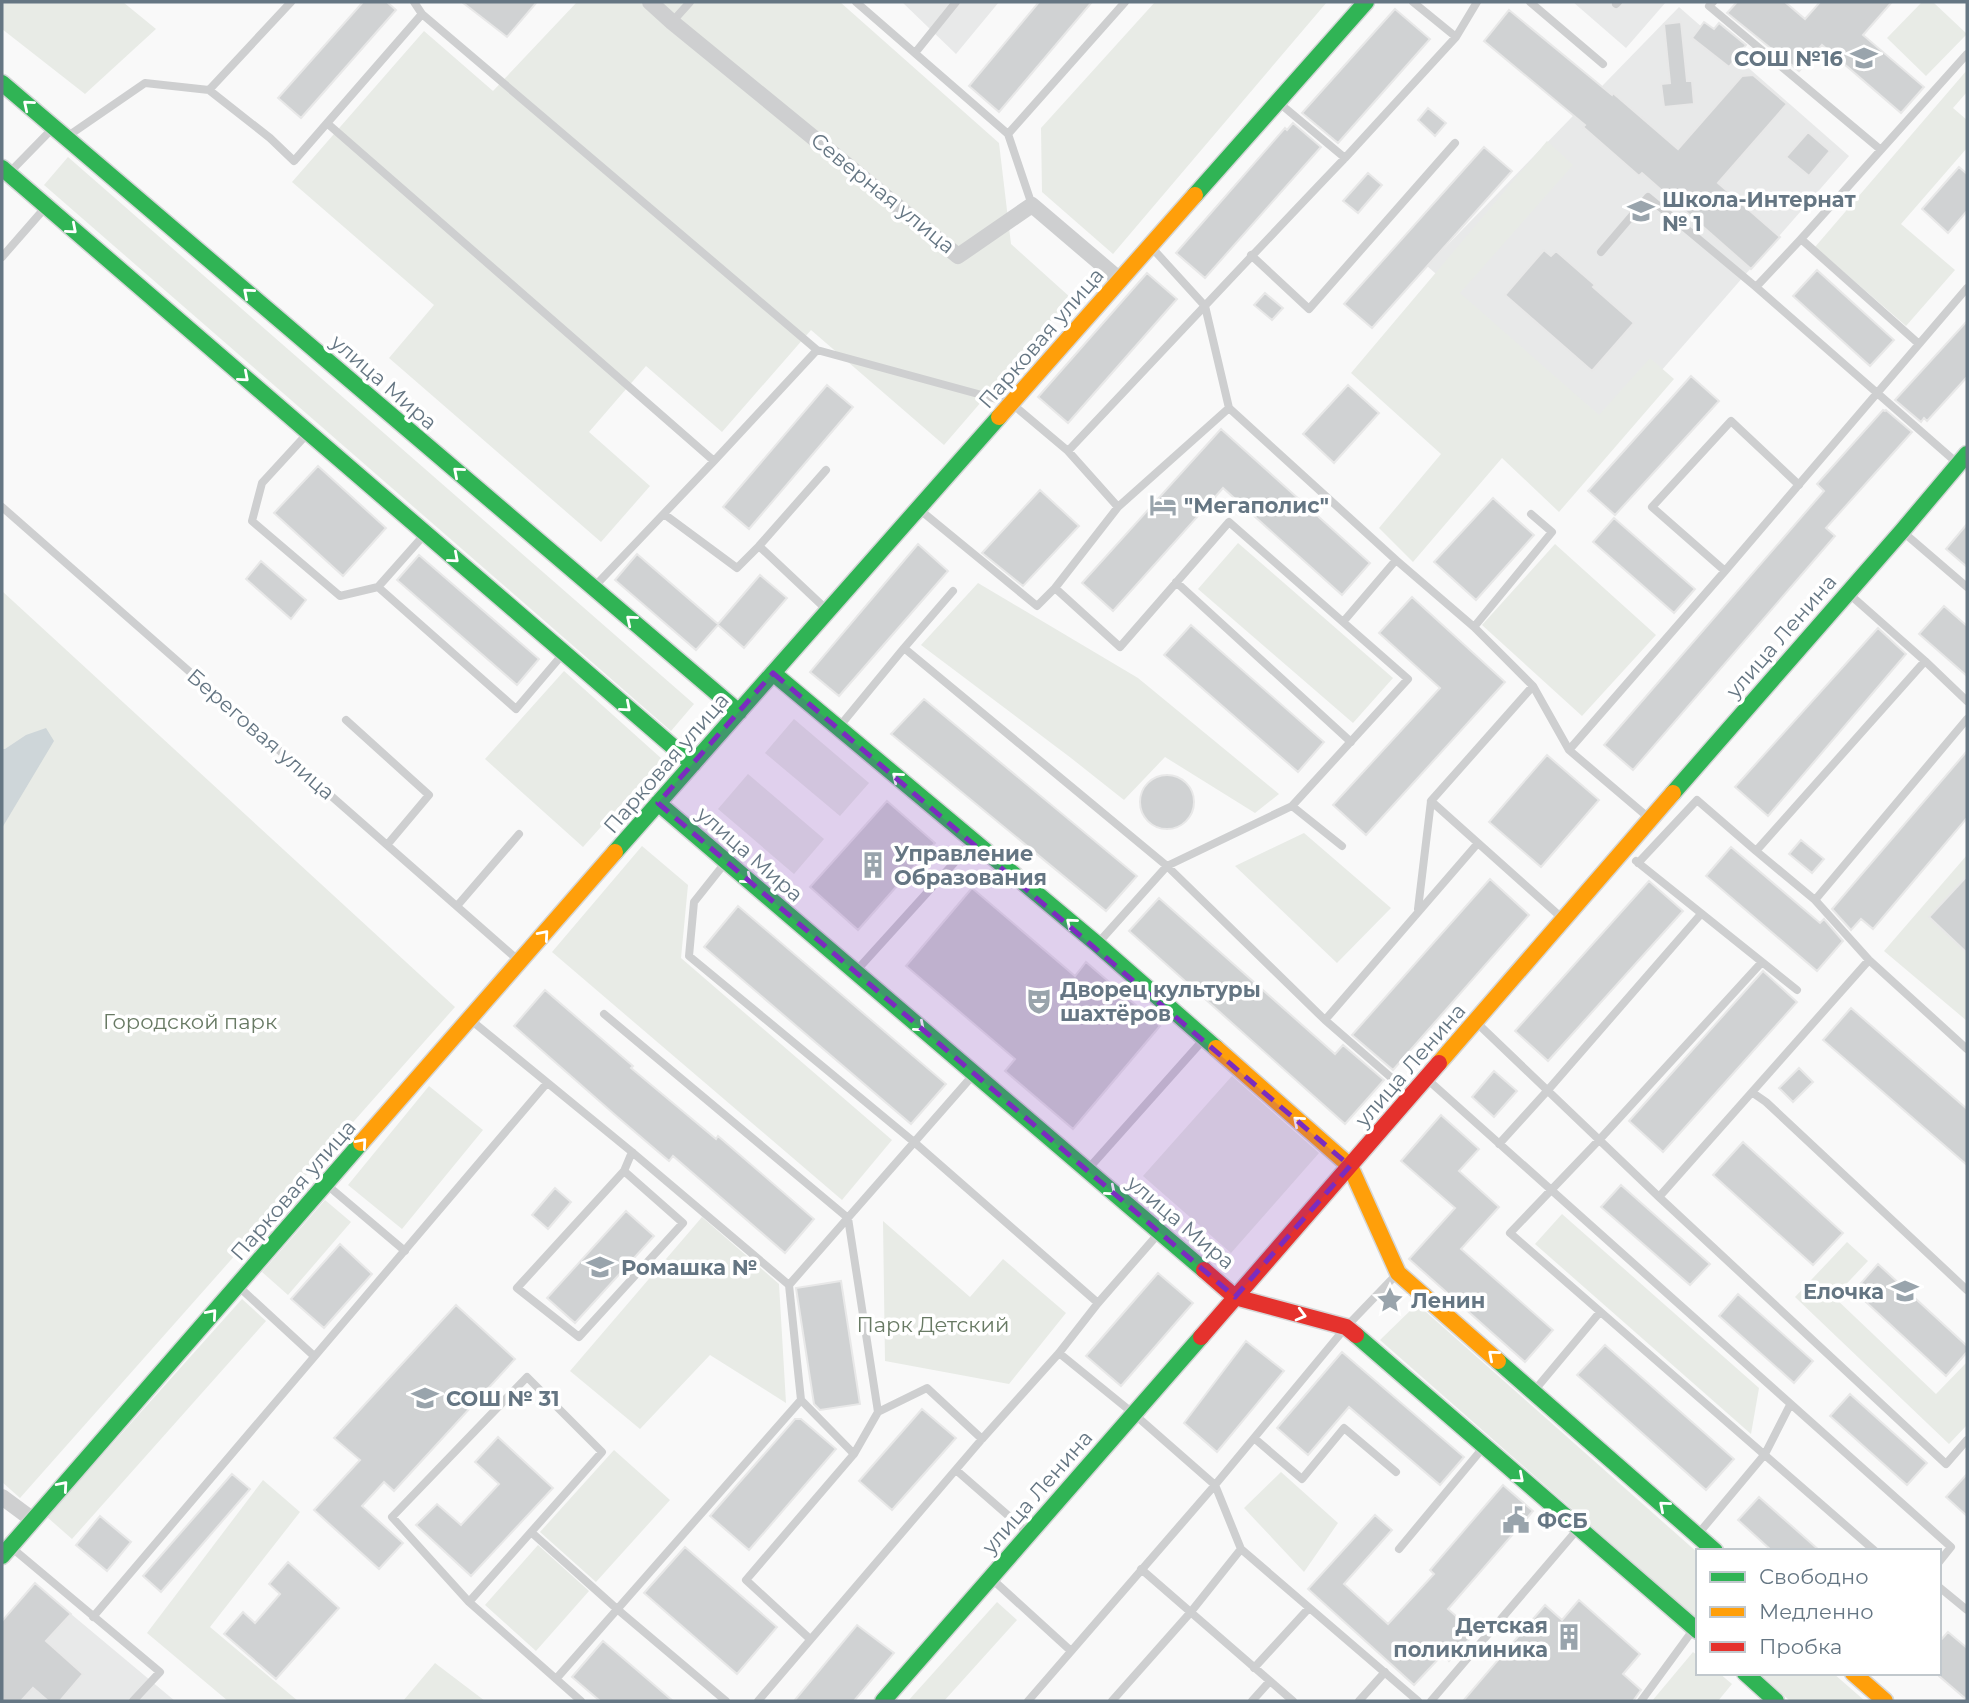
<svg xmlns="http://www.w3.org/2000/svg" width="1969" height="1703" font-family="Montserrat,sans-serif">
<rect width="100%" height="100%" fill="#f9f9f9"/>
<path fill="#e8e9e9" d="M902 2H999L956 54Z
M1573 2H1666L1626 48Z
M1679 7 1849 156 1612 427 1427 266Z
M35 1583 71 1614 175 1701H2V1621Z"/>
<path fill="#e8ebe6" d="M2 2H123L156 29 85 94 2 29Z
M577 2H840L999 143 1011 244 1071 298 944 445 811 330 722 432 646 366 589 432 650 486 601 542 389 358 434 305 292 182 424 31 493 91Z
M1155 2H1327L1113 254 1042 192 1041 128Z
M1922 2H1933L1967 34 1926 76 1887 38Z
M1967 70V92L1953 108 1967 120V148L1901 224 1955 270 1906 326 1815 247Z
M1547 141 1573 165 1460 293 1599 415 1650 358 1674 379 1559 512 1502 458 1413 562 1379 528 1441 454 1351 373Z
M68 157 694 704 671 731 44 185Z
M1238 543 1393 678 1353 723 1198 589Z
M1555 544 1656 635 1582 716 1482 625Z
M978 583 1138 678 1279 794 1255 813 1165 757 1124 800 1071 758 921 645Z
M2 591 455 1007 20 1498 2 1482Z
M564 671 662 759 583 847 485 759Z
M794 719 869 783 840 816 765 753Z
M748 774 824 839 794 874 718 809Z
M1304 833 1391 908 1337 963 1235 866Z
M642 846 688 885 681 958 892 1140 842 1200 552 952Z
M1967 855V1021L1884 951Z
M1232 1076 1319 1153 1231 1253 1143 1176Z
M429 1086 483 1130 402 1229 348 1185Z
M325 1200 351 1222 288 1295 262 1272Z
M1562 1214 1759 1388 1751 1434 1535 1244Z
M702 1217 779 1284 786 1403 710 1355 640 1429 570 1371Z
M883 1221 970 1297 1003 1259 1066 1313 1009 1384 885 1361Z
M1847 1242 1868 1261 1834 1297 1936 1394 1967 1362V1425L1949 1444 1795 1297Z
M242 1299 266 1321 72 1539 47 1517Z
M1417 1304 1698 1553V1620L1380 1340Z
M614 1450 670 1500 596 1582 540 1532Z
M1281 1472 1338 1523 1304 1572 1244 1508Z
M263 1480 300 1512 210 1627 298 1701H228L147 1633Z
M538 1545 589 1591 536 1651 485 1605Z
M997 1602 1017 1620 944 1701H908Z
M1693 1652 1698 1656V1673H1719L1732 1684 1718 1701H1652Z
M435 1663 485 1701H403Z
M1759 1673H1833L1865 1701H1790Z"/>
<path fill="#ced6d9" d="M46 728 54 741 2 828V749H5L26 735Z"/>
<path fill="#d0d2d3" stroke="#e8e8e8" stroke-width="2" d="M363 2H387L396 10 301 118 278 98Z
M462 2H537L507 37Z
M1039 2H1092L999 112 969 86Z
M1737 2H1785L1805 19 1820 2H1892L1863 35 1924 87 1901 113 1822 45 1799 71 1727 13Z
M1395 9 1430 39 1338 143 1302 113Z
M1509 10 1612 95 1613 93 1678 149 1742 76 1753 75 1787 104 1718 183 1780 237 1751 269 1642 173 1639 176 1583 127 1585 125 1484 41Z
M1681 22 1687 81H1692L1694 104 1664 107 1661 84 1670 83 1664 24Z
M1704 22 1714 29 1719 23 1746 45 1729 67 1692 38Z
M1428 108 1446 123 1435 136 1418 120Z
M1293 123 1321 147 1205 278 1176 253 1285 128 1287 130Z
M1808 132 1830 151 1809 176 1786 157Z
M1484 147 1512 171 1372 328 1344 304Z
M1959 167 1967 174V211L1948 233 1922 209Z
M1368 173 1382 185 1358 213 1343 201Z
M1544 250 1551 256 1556 251 1595 285 1593 287 1634 323 1592 371 1505 295Z
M1817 270 1894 340 1870 366 1793 296Z
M1147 273 1177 299 1068 423 1038 397Z
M1265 293 1283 308 1272 320 1254 305Z
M1967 321V377L1927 421 1924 418 1921 422 1895 400Z
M1691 376 1719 401 1615 515 1588 491Z
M827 385 853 407 749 529 723 507Z
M1348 385 1379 413 1334 463 1303 434Z
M1883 410 1885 411 1886 410 1912 432 1826 528 1835 536 1633 770 1604 745 1824 491 1817 484Z
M1221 429 1370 563 1342 595 1223 488 1113 611 1082 583Z
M318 466 386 528 343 576 274 513Z
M1040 490 1079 526 1023 586 982 553Z
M1493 498 1534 535 1476 600 1434 562Z
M1614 518 1695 589 1674 613 1593 542Z
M1967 524V567L1946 549Z
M918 544 948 571 839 696 810 672Z
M637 554 718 624 760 575 787 598 744 648 718 625 696 650 615 580Z
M419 555 539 659 517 685 397 580Z
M261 561 306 600 291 619 246 579Z
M1412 597 1505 682 1366 835 1333 805 1440 688 1379 633Z
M1944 606 1967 626V676L1919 634Z
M1191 625 1324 742 1298 772 1164 655Z
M1878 628 1906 654 1768 816 1735 787Z
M924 699 1137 876 1106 911 891 734Z
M1967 751V818L1873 929 1861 919 1851 930 1832 909Z
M1547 755 1599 800 1541 867 1489 822Z
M1140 802a27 27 0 1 1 54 0a27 27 0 1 1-54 0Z
M887 801 935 843 858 930 810 887Z
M1801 840 1824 859 1812 873 1789 854Z
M1731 847 1820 923 1824 919 1843 941 1817 971 1706 876Z
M1967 876V953L1929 917Z
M1490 879 1529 915 1393 1070 1352 1035Z
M1649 881 1683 911 1548 1061 1515 1031Z
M972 888 1075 976 1086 962 1160 1026 1073 1129 1005 1071 1015 1059 906 966Z
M1159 898 1335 1054 1343 1045 1384 1080 1345 1124 1129 931Z
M738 906 946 1084 911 1124 704 947Z
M1763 971 1797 1002 1663 1152 1629 1121Z
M545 990 633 1066 631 1068 716 1139 718 1136 814 1219 785 1253 673 1156 669 1161 614 1114 514 1026Z
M1851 1008 1967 1109V1165L1823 1040Z
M1799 1068 1813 1082 1793 1102 1779 1088Z
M1494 1071 1517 1091 1494 1117 1472 1097Z
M1441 1115 1479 1149 1459 1171 1499 1207 1461 1249 1553 1330 1525 1362 1409 1259 1455 1208 1401 1161Z
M1743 1142 1843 1233 1813 1265 1713 1175Z
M1621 1185 1710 1264 1690 1285 1601 1207Z
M555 1188 571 1202 548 1229 532 1215Z
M626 1211 654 1236 575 1323 547 1298Z
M340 1244 372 1274 324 1328 291 1299Z
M1878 1264 1967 1346V1352L1946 1376 1854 1291Z
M1158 1273 1193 1303 1121 1386 1086 1356Z
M841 1281 860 1404 820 1410 814 1404 796 1288Z
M1738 1294 1813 1361 1794 1383 1719 1316Z
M456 1305 515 1359 394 1491 384 1482 362 1506 403 1543 379 1569 314 1510 360 1460 334 1438Z
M1246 1341 1284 1371 1217 1452 1184 1423Z
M1605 1345 1734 1459 1706 1490 1577 1375Z
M1342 1352 1464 1457 1440 1485 1349 1407 1308 1455 1277 1428Z
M1850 1394 1927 1463 1907 1485 1830 1416Z
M922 1409 956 1438 892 1510 859 1481Z
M795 1419H801L836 1449 749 1550 710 1516Z
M498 1437 553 1488 471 1576 416 1525 437 1504 461 1525 499 1484 475 1462Z
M232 1474 250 1489 161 1592 143 1576Z
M1967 1474V1516L1946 1497Z
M1503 1485 1533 1511 1448 1609 1475 1633 1449 1661 1443 1654 1414 1685 1308 1589 1375 1515 1392 1530 1344 1584 1388 1624 1434 1574 1430 1570Z
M1759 1497 1820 1551H1772L1738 1520Z
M100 1516 131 1542 107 1571 76 1545Z
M685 1547 777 1627 737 1674 644 1593Z
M288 1562 339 1608 276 1679 224 1634 243 1612 255 1623 280 1594 269 1584Z
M35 1583 71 1614 46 1641 83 1674 60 1701H48L33 1688 21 1701H2V1621Z
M1579 1600 1640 1654 1623 1674 1641 1690 1633 1701H1463L1545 1605 1562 1620Z
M857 1625 894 1653 854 1701H794Z
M1948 1632 1967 1648V1700L1939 1676V1642Z
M603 1641 673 1701H600L572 1677Z"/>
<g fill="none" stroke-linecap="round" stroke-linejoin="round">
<defs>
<path id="fast" d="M2 83 739 712
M2 168 693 764
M1195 195 1366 2
M773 673 1097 944 1216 1048
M1673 793 1902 531 1967 454
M658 803 1204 1270
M615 852 999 417
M1356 1335 1698 1631
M1498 1361 1715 1551
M2 1556 361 1143
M1745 1673 1776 1701
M883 1701 1201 1337"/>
<path id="slow" d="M999 417 1195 195
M1216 1048 1350 1166 1398 1273 1498 1361
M1439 1063 1673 793
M361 1143 615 852
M1853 1673 1885 1701"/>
<path id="jam" d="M1204 1270 1235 1297 1346 1327 1356 1335
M1201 1337 1439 1063"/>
</defs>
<use href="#fast" stroke="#d5d6d7" stroke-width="19"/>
<use href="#slow" stroke="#d5d6d7" stroke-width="19"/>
<use href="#jam" stroke="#d5d6d7" stroke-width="19"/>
<path stroke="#cecfd0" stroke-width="8" d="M414 2 422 14 817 350 714 461
M856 2 1008 134
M1413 2 1456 37 1477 2
M1530 2 1603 64
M1713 2 1709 6 1881 150
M1616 4 1618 2
M672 22 690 2
M915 53 956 2
M209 90 270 138 294 161 422 14
M328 124 714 461 594 587
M68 136 145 83 209 90 291 2
M1345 158 1456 37
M10 172 53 128
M1032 205 1008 134 1125 2
M1801 239 1967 54
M1153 249 1205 306 1229 408
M1601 252 1648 197 1756 287 1956 462
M1251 255 1309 309 1455 143
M2 257 44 209
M1756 287 1801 239 1919 344
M817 350 1011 403 1068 451C1160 354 1252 255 1345 158L1278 102
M307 434 262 483 252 521 340 596 378 587 516 709 562 655
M2 507 518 960
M1118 507 1229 408 1396 560 1343 622
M920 510 1037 606 1055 588 1118 507 1068 451
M664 514 737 568 759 546 826 470
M1903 532 1967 587
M759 546 826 609
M1396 560 1474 627 1552 532 1531 514
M1725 571 1652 507 1731 421 1799 485
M1176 582 1351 742
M378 587 425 534
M1055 588 1120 647 1229 522 1408 679 1292 806 1342 846
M953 591 904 648 1167 866 1325 1020 1478 843
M1848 593 1925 661 1967 701
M1474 627 1533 686 1569 750 1649 818
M346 720 429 795 387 845
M839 727 904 648
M1569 750 1725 571 1967 288
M1431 801 1562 918
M1756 851 1815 900 1869 960 1967 1049
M1636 861 1797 990
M725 863 694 902 689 956 914 1142 1098 1303
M1638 863 1697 800 1756 851 1925 661
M1815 900 1967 719
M457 906 519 834
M1418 909 1431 801 1533 686
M1099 942 1167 866 1292 806
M1762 962 1600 1139 1510 1233 1875 1551
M857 970 973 842
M604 1014 848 1218 878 1412 854 1454
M1325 1020 1410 1094
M472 1021 632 1152 789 1285 801 1400 854 1454 746 1580 810 1639
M1477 1023 1659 1197 1946 1464 1967 1440
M1428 1080 1951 1547 1939 1562
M1753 1093 1766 1102 1967 1290
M1499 1144 1548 1090 1701 914
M1089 1168 1204 1039
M624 1171 683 1223 579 1337 517 1288 624 1171 632 1152
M327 1185 405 1251
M1659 1197 1869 960
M789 1285 974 1074
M239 1287 314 1356
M1059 1353 1134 1414 1215 1485 1241 1549 1418 1701
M1534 1391 1600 1312
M878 1412 927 1388 982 1439
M1254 1438 1302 1479 1344 1428 1396 1472
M956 1470 1027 1532
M531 1532 617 1609 726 1701
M1699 1533 1765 1454 1790 1405
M12 1548 160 1672 133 1701
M1399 1549 1482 1449
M1141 1569 1293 1701
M993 1580 1071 1651
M1939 1587 1967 1610
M469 1602 602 1452 527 1377 392 1517 469 1602 581 1701
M93 1617 547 1083
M1254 1668 1309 1608
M556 1679 801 1400
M758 1701 982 1439 1059 1353 1098 1303 1159 1233
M1028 1701 1215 1485 1346 1327 1396 1275
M1112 1701 1190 1613 1241 1549
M1252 1701 1270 1681
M1359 1701 1385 1672
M1431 1701 1577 1530
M1641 1701 1693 1630"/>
<path stroke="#cecfd0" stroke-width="16" d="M650 2 672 22 958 256 1032 205 1120 280
M2 1497 33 1520"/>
<use href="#fast" stroke="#30b455" stroke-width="16"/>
<use href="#slow" stroke="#ff9f0a" stroke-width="16"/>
<use href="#jam" stroke="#e5322d" stroke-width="16"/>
</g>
<defs><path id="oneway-chevron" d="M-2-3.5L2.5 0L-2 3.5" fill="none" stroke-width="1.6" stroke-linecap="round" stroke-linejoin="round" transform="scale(1.75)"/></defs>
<g stroke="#fff">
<use href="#oneway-chevron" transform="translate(28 105) rotate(-140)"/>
<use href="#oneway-chevron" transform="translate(72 229) rotate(41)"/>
<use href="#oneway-chevron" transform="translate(248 293) rotate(-139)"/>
<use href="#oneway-chevron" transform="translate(244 377) rotate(41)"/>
<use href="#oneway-chevron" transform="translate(458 472) rotate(-139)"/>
<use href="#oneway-chevron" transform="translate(454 558) rotate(41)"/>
<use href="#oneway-chevron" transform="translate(631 620) rotate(-140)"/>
<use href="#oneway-chevron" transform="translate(626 707) rotate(41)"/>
<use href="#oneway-chevron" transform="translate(897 777) rotate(-140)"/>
<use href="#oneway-chevron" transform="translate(747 879) rotate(40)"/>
<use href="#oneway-chevron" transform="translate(1071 923) rotate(-140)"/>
<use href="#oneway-chevron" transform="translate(544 935) rotate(-49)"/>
<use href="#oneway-chevron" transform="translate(920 1027) rotate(41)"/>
<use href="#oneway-chevron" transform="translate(1298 1121) rotate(-139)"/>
<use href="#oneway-chevron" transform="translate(362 1143) rotate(-49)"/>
<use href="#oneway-chevron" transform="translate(1111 1191) rotate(40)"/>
<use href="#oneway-chevron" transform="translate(212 1314) rotate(-49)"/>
<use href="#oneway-chevron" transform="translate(1301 1315) rotate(15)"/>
<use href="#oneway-chevron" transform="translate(1493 1355) rotate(-139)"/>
<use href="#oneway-chevron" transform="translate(1519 1478) rotate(41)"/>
<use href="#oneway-chevron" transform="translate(63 1486) rotate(-49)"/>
<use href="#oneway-chevron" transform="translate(1664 1506) rotate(-139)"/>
</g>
<path fill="#7b2cbf" fill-opacity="0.2" stroke="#7b2cbf" stroke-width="5" stroke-dasharray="14 9" stroke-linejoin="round" d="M773 673 1350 1166 1235 1297 658 803Z"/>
<defs>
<symbol id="school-bare" viewBox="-9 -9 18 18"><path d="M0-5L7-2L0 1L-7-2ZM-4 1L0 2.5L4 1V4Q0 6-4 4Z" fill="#99a4ac" stroke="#fff" stroke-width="2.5" paint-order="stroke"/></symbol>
<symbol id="hotel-bare" viewBox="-9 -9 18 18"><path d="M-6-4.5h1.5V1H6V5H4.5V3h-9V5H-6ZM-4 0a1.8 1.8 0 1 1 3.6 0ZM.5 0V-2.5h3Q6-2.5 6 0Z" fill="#99a4ac" stroke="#fff" stroke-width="2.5" paint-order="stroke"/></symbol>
<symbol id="building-bare" viewBox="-9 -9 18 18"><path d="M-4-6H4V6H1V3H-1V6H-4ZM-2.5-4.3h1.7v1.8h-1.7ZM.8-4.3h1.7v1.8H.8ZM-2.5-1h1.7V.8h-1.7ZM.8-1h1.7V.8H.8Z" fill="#99a4ac" stroke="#fff" stroke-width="2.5" paint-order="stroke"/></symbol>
<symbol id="theatre-bare" viewBox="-9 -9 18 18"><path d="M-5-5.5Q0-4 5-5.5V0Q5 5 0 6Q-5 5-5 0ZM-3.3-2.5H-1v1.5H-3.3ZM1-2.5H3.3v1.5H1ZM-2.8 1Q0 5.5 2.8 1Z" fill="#99a4ac" stroke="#fff" stroke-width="2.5" paint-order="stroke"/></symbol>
<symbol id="sight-bare" viewBox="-9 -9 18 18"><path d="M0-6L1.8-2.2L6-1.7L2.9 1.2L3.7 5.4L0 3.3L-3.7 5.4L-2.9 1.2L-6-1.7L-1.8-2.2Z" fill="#99a4ac" stroke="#fff" stroke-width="2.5" paint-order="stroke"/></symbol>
<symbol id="civic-bare" viewBox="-9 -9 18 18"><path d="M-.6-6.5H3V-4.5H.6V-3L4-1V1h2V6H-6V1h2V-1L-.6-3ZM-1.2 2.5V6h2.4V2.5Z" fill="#99a4ac" stroke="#fff" stroke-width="2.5" paint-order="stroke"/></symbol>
</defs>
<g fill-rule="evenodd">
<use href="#school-bare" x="1845" y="39" width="38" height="38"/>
<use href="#school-bare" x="1622" y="192" width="38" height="38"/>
<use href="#hotel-bare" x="1144" y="486" width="38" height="38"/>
<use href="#building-bare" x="854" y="846" width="38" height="38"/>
<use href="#theatre-bare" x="1020" y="982" width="38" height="38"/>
<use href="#school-bare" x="581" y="1248" width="38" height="38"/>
<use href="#school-bare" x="1886" y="1272" width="38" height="38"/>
<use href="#sight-bare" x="1371" y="1281" width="38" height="38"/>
<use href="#school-bare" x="406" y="1379" width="38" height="38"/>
<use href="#civic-bare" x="1497" y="1501" width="38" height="38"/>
<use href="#building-bare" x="1550" y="1618" width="38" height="38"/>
</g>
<g text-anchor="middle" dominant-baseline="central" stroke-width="7" stroke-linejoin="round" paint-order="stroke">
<g font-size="21" font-weight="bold" fill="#657683" stroke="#fff" text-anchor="start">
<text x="1843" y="58" text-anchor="end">СОШ №16</text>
<text x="1662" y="199">Школа-Интернат<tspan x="1662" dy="24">№ 1</tspan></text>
<text x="1184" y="505">"Мегаполис"</text>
<text x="894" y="853">Управление<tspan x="894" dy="24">Образования</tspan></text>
<text x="1060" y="989">Дворец культуры<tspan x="1060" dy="24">шахтёров</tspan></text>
<text x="621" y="1267">Ромашка №</text>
<text x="1884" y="1291" text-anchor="end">Елочка</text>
<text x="1411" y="1300">Ленин</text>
<text x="446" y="1398">СОШ № 31</text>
<text x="1537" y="1520">ФСБ</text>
<text x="1548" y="1625" text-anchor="end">Детская<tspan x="1548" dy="24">поликлиника</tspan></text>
</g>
<g font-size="21" fill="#657683" stroke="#fff">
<text transform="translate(883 193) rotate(39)">Северная улица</text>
<text transform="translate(1041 338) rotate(-49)">Парковая улица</text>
<text transform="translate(384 382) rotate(41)">улица Мира</text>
<text transform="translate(1781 636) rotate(-49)">улица Ленина</text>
<text transform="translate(261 734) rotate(41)">Береговая улица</text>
<text transform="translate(666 763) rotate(-49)">Парковая улица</text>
<text transform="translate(750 854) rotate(41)">улица Мира</text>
<text transform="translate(1410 1065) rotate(-49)">улица Ленина</text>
<text transform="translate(293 1190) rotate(-49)">Парковая улица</text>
<text transform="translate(1181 1222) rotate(40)">улица Мира</text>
<text transform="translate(1037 1492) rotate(-49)">улица Ленина</text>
</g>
<g font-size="21" fill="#687a64" stroke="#fff">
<text x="190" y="1021">Городской парк</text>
<text x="933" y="1324">Парк Детский</text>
</g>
</g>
<rect width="1969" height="1703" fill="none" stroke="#657683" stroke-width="7"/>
<rect x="1696" y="1549" width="245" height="126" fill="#ffffff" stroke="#c1c8cd" stroke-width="2"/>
<rect x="1710" y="1572" width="35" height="10" fill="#30b455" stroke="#c1c8cd" stroke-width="2"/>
<text x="1759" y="1584" font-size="21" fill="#657683">Свободно</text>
<rect x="1710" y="1607" width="35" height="10" fill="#ff9f0a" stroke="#c1c8cd" stroke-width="2"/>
<text x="1759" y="1619" font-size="21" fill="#657683">Медленно</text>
<rect x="1710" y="1642" width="35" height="10" fill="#e5322d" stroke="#c1c8cd" stroke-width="2"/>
<text x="1759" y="1654" font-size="21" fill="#657683">Пробка</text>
</svg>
